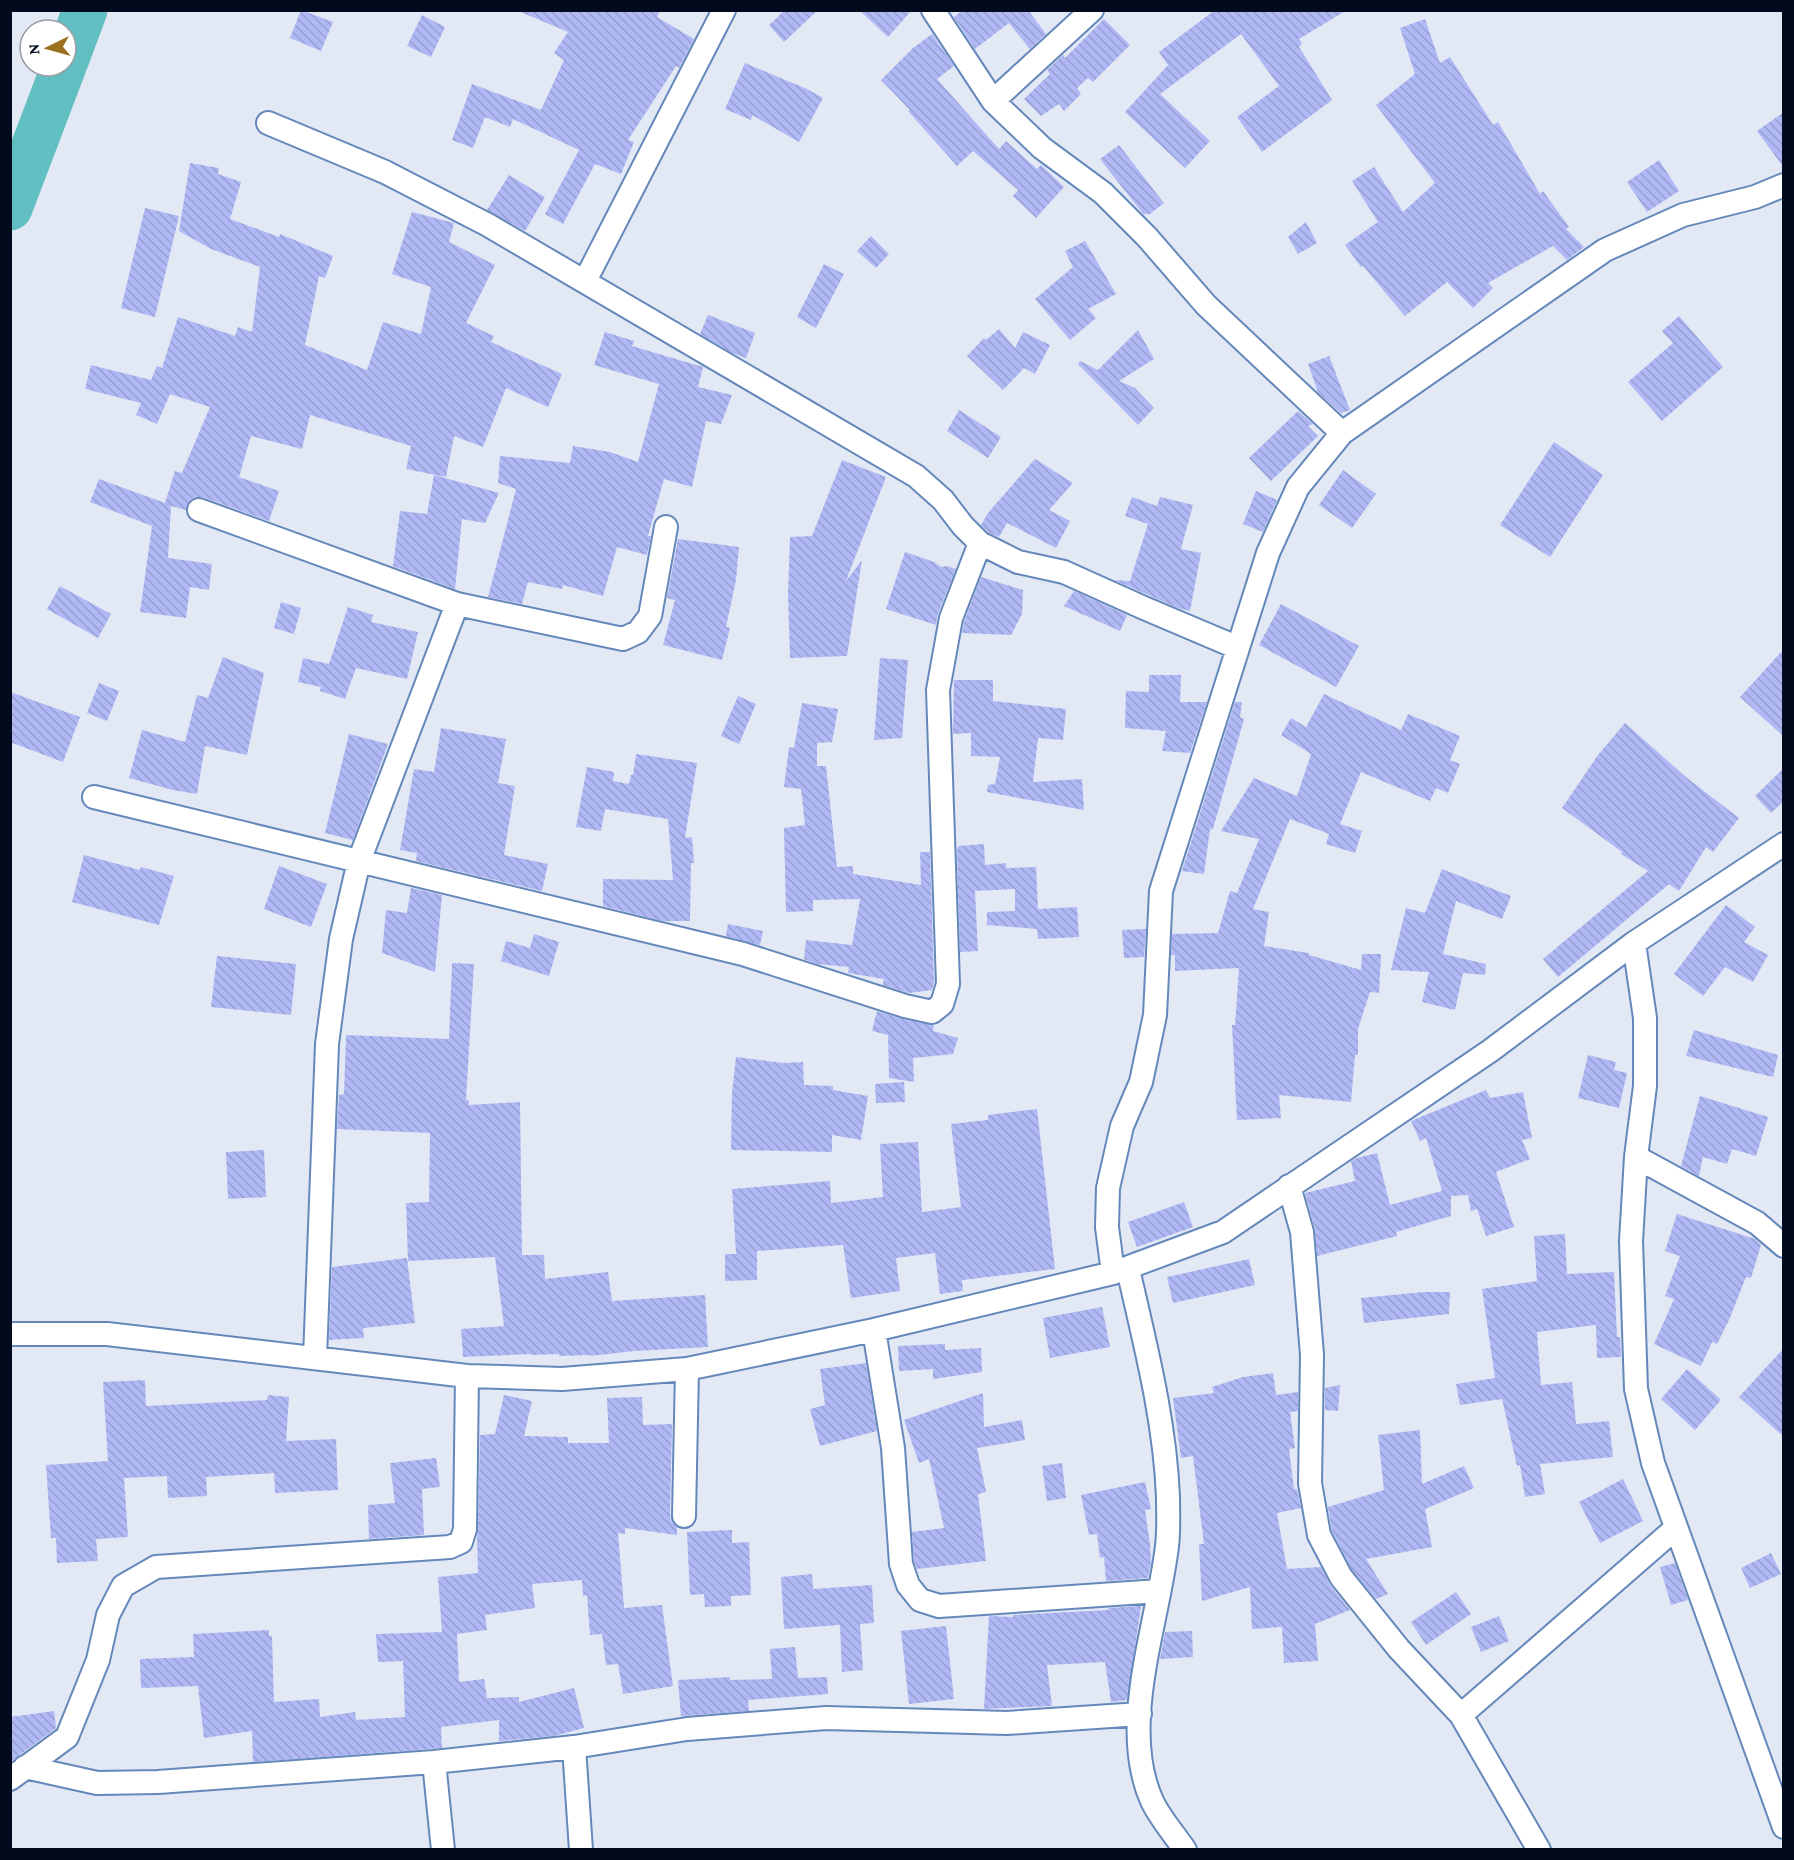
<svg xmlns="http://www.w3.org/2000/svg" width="1794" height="1860" font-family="'Crimson Pro',serif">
<defs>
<pattern id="building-back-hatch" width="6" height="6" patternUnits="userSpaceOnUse" patternTransform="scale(1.5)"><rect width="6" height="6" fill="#b0b9f6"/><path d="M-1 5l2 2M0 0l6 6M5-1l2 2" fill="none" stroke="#969ed2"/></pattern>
</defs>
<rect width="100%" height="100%" fill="#e2e9f5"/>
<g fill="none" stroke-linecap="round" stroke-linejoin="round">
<path stroke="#61bfc2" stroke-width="45" d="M66 61 85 10
M10 208 64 66"/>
</g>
<path fill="url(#building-back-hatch)" d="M301 10 333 22 321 51 290 38Z
M516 10H660L657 17 694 39 679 68 676 66 628 140 634 142 621 174 595 164 563 224 545 214 579 150 513 119 510 127 485 117 473 148 452 140 472 84 541 110 564 60 554 53 568 32Z
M785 10H818L784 42 769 25Z
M859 10H912L888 37Z
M963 10H1028L1046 34 1030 49 1009 23 975 49 954 17Z
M1215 10H1347L1299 39 1302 44 1299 47 1332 100 1262 152 1237 117 1279 86 1241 34 1160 94 1210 141 1185 168 1125 112 1168 65 1159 52Z
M422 15 445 27 431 57 407 46Z
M1104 19 1130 45 1093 82 1088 78 1077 88 1081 94 1064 111 1059 104 1041 116 1024 99 1050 74 1047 70 1063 55 1065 58Z
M1425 19 1440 63 1450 57 1493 125 1498 122 1540 194 1543 191 1569 227 1566 229 1584 247 1567 260 1553 246 1488 283 1493 288 1473 308 1447 282 1405 316 1363 266 1361 267 1345 245 1378 222 1352 181 1374 167 1403 212 1435 183 1376 105 1415 74 1400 28Z
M932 34 954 66 937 79 999 149 1006 141 1037 169 1041 165 1064 187 1036 218 1013 196 1018 190 973 151 957 166 908 111 910 110 881 80 913 48Z
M745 63 807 89 823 98 799 142 752 115 751 120 725 109Z
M1784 112V168L1757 131Z
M1119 145 1164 203 1150 214H1143L1140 210 1100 159Z
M1659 160 1679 191 1647 212 1627 182Z
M190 163 219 168 218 174 241 182 230 219 279 237 280 234 333 256 325 278 319 276 305 345 367 370 383 322 421 334 431 287 392 274 412 212 454 223 449 242 495 265 466 323 494 336 491 342 562 374 548 407 506 388 483 447 454 436 446 477 406 469 411 446 310 415 302 449 251 436 239 477 279 491 269 521 203 497H196L191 499 187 505 186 510 171 506 168 558 212 564 209 590 190 587 186 618 140 612 152 526 90 502 99 479 165 503 175 471 182 473 210 407 170 394 157 424 136 415 141 403 85 389 91 365 151 380 157 366 162 368 178 317 235 336 238 327 252 332 260 267 211 249 179 231Z
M509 175 545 197 525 231 487 210Z
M145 208 179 216 155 317 121 308Z
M1306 222 1317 243 1298 254 1288 237Z
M871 236 889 254 876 268 857 251Z
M1085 241 1116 294 1088 309 1096 318 1070 340 1035 299 1073 267 1065 251Z
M824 264 844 274 816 328 797 317Z
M708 315 755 333 746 358 732 353 700 334Z
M1679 316 1723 367 1662 421 1628 382 1673 343 1662 331Z
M999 329 1015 348 1023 332 1050 345 1035 374 1024 368 1003 390 967 356 984 338 986 340Z
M1138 330 1154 359 1119 381 1135 388 1154 408 1138 425 1078 364 1080 361 1098 370Z
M605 332 634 341 632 346 703 367 698 387 732 395 721 424 706 421 692 487 664 479 648 536H651L647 555 617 547 603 596 563 585 562 589 528 582 522 604 488 597 516 489 498 483 500 456 570 463 573 446 610 452 638 462 659 384 594 365Z
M1329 356 1350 410 1341 413 1318 392 1308 364Z
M959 410 1001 437 988 458 947 431Z
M1298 411 1313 424 1308 426 1318 436 1271 481 1249 458Z
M1554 442 1603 475 1550 557 1500 525Z
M1035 459 1073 483 1049 510 1070 521 1056 548 1007 523 999 537 988 532 981 525 988 513Z
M842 460 886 477 846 581 862 560 847 656 790 658 788 595 790 537 812 536Z
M1343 470 1376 494 1352 528 1319 505Z
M434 475 499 493 485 523 462 519 455 589 393 566 400 511 427 514Z
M1256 491 1277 500 1263 532 1243 524Z
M1132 497 1157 506 1160 497 1193 505 1181 549 1201 553 1190 611 1178 608 1114 580 1130 581 1148 524 1125 516Z
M678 539 739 547 736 580 726 627 730 628 722 660 663 645 675 600 667 598Z
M905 552 934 562 941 567 947 566 956 569 938 613 936 625 886 609Z
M981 577 1023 590 1022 614 1011 635 962 633 964 622Z
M60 586 111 614 98 638 47 609Z
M1074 591 1127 615 1120 631 1064 606Z
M281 602 301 608 294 634 274 628Z
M1281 604 1359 646 1336 687 1259 645Z
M348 607 373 615 371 622 418 632 407 679 356 668 345 699 320 691 321 687 298 682 303 658 329 664Z
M1784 649V737L1740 697Z
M223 657 264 673 247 755 205 746 197 794 173 790 129 778 142 730 185 742 197 695 208 698Z
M880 658 908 660 902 738 874 740Z
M1149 675H1181L1180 702H1207L1190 753 1162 751 1166 731 1125 728 1126 691 1149 692Z
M954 680H993V701L1066 709 1063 740 1038 738 1033 782 1082 779 1084 810 987 792 988 785 995 784 1000 757 971 756V733L953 734Z
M99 683 119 691 107 721 87 713Z
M10 692 80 717 63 762 10 742Z
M1324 694 1401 730 1408 714 1460 736 1450 760 1460 764 1448 793 1436 788 1430 801 1361 772 1340 824 1362 831 1355 853 1326 844 1329 834 1290 819 1253 909 1269 912 1264 946 1309 953V955L1361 970 1362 954H1381L1379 993 1370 992 1358 1029V1055H1355L1351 1102 1279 1095 1281 1118 1237 1120 1232 1025H1235L1239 968 1175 971V955H1171L1172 934 1218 933 1230 891 1237 893 1259 839 1221 831 1254 778 1297 796 1311 754 1281 735 1291 718 1306 727Z
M738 696 756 704 739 744 721 736Z
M1235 702H1242L1240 717 1244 719 1213 829H1210L1204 874 1182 871Z
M802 703 838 709 832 742 817 743V766H826L837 867 853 866V874L921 885 920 852H930L934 982 932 990 909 993 883 985 884 979 848 973 849 967 817 964 804 959 806 940 852 945 860 899 813 900V911L786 912 784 828 805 825 801 789 784 787 789 747 794 748Z
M1625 723 1687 778 1739 818 1713 852 1706 847 1679 891 1669 884 1558 977 1543 959 1648 871 1621 854 1622 852 1562 808 1598 755Z
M441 728 506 739 498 783 515 786 504 855 548 864 542 891 416 861 417 853 400 850 414 769 434 772Z
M349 734 388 744 353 840 325 833Z
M636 754 697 763 685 838 692 837 694 863H691L690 921H663L603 906V879L673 880 668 819 605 809 601 831 576 827 587 767 614 772 613 781 629 784 631 775H633Z
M1784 768V801L1771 813 1755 796Z
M984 844 985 865 1006 863V868L1036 867 1038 909 1077 907 1079 937 1038 939 1037 929 987 925V912L1015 911V889L975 891 978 951 960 952 957 851 958 846Z
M84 855 140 870 141 867 174 876 159 925 72 902Z
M279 866 327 884 311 927 264 909Z
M1442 869 1511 896 1502 919 1456 901 1443 954 1486 964 1485 975 1463 973 1455 1010 1422 1002 1429 972 1391 970 1406 908 1425 913Z
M411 888 442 895 435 972 382 953 386 910 407 913Z
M1726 905 1755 927 1744 942 1768 955 1753 982 1725 967 1703 996 1674 974Z
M728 924 763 931 760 945 726 936Z
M1146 929 1144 957 1124 958 1122 930Z
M534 934 559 942 549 976 501 961 506 941 530 948Z
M217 956 296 964 291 1015 211 1007Z
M452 963 474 964 466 1100H469V1105L520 1102 522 1255H544L545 1279 608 1272 612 1301 705 1295 708 1347 634 1351 591 1356V1355L559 1356V1354L531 1355V1354L463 1357 461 1329 504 1326 495 1257 408 1261 406 1203 429 1202 430 1133 337 1129 339 1095 344 1094 346 1035 449 1039Z
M877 1011 902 1019 934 1025 933 1031 958 1038 953 1054 913 1058 914 1082 889 1078 888 1035 872 1031Z
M1694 1030 1778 1055 1773 1077 1686 1056Z
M1588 1055 1616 1062 1614 1070 1627 1073 1619 1108 1578 1098Z
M736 1057 783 1063 803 1062 804 1085 833 1086V1090L868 1096 861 1140 832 1135V1152L731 1150 732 1093Z
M904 1082 905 1102 876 1103 875 1084Z
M1486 1090 1490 1098 1523 1092 1532 1138 1522 1140 1530 1159 1496 1172 1514 1227 1486 1236 1477 1209 1471 1211 1468 1195 1451 1196V1216L1396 1232 1397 1236 1317 1256 1315 1229 1305 1193 1355 1181 1351 1161 1357 1158 1377 1153 1390 1205 1442 1191 1426 1138 1420 1141 1411 1121Z
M1700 1096 1768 1117 1756 1156 1732 1149 1727 1164 1703 1157 1699 1176 1681 1166Z
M1037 1109 1055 1269 962 1280 963 1291 940 1294 935 1253 896 1258 900 1291 851 1298 843 1245 757 1251V1280L725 1281V1254H736L732 1189 830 1181 831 1203 883 1197 880 1144 918 1142 922 1212 961 1207 951 1124 988 1120V1115Z
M264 1150 266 1197 228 1199 226 1152Z
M1184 1202 1193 1227 1137 1247 1128 1222Z
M1677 1214 1755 1239 1761 1245 1751 1278 1746 1277 1729 1320 1717 1344 1712 1342 1701 1366 1654 1344 1674 1299 1665 1296 1680 1256 1665 1251Z
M1565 1234 1567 1274 1614 1272 1617 1337H1620L1621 1357 1597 1358 1596 1325 1537 1332 1541 1385 1572 1382 1576 1424 1609 1421 1613 1457 1540 1464 1545 1494 1525 1497 1520 1465 1517 1466 1502 1399 1460 1405 1456 1384 1495 1378 1482 1289 1537 1281 1534 1236Z
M407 1258 415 1323 363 1328 364 1338 329 1340 332 1267Z
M1249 1259 1255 1285 1173 1303 1167 1277Z
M1424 1292H1450L1449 1314 1364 1323 1361 1298Z
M1102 1307 1110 1347 1050 1358 1043 1318Z
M945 1344V1350L981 1348 982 1372 933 1379V1369L899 1371 898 1346Z
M1784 1348V1437L1739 1397Z
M866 1363 877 1431 820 1446 810 1409 825 1405 820 1369Z
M1687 1369 1721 1400 1695 1430 1661 1399Z
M1273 1373 1276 1395 1298 1392V1411L1290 1412 1295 1448 1289 1449 1294 1489H1297L1301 1508 1277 1513 1287 1569 1321 1567 1330 1585 1350 1610 1315 1624 1318 1661 1284 1663 1282 1627 1252 1629 1250 1587 1202 1601 1199 1544H1204L1193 1456 1181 1458 1173 1398 1214 1393 1212 1387 1243 1377Z
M145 1380 146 1406 267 1400 268 1395 289 1397 286 1441 336 1439 338 1490 275 1493 274 1473 206 1477 207 1496 168 1498 167 1476 124 1478 128 1537 96 1539 98 1561 57 1563 56 1538H51L46 1465 108 1461 103 1382Z
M1340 1385 1338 1411 1325 1410V1388Z
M983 1393 984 1427 1022 1420 1025 1440 977 1448 986 1492 978 1494 986 1561 917 1569 914 1561 912 1532 944 1528 929 1459 919 1463 904 1420Z
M504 1395 532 1401 524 1436 568 1437V1443H609L607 1398 642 1397 643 1425 672 1424 670 1516 672 1522 677 1527V1535L625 1528V1534L618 1533 624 1608 662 1605 673 1686 623 1694 618 1664 606 1665 602 1634 590 1635 587 1595 583 1596 582 1580 532 1584 535 1608 485 1615 487 1630 457 1634 459 1682 484 1679 487 1698 519 1697V1702L574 1688 584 1728 554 1736 499 1741V1720L441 1727 442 1748 253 1762 252 1731 204 1738 198 1686 141 1688 140 1659 194 1657 193 1634 269 1630V1636H272L274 1702 319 1699 320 1717 355 1712 356 1720 405 1717 403 1661 378 1662 376 1634 442 1632 438 1577 478 1573 477 1537 478 1529 480 1435 495 1434Z
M1420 1430 1422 1484 1464 1466 1474 1488 1425 1509 1432 1547 1366 1559 1388 1594 1376 1599 1352 1570 1332 1531 1328 1507 1384 1490 1378 1435Z
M436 1458 440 1487 422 1489 424 1535 369 1539 368 1505 395 1503 390 1463Z
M1062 1463 1066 1498 1047 1501 1042 1466Z
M1623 1479 1643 1521 1600 1543 1579 1502Z
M1145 1482 1151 1509 1145 1510 1150 1544 1151 1562 1148 1578 1106 1581 1104 1557 1100 1558 1097 1534 1089 1535 1081 1495Z
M732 1530V1543L749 1542 751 1595 731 1596V1606L705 1607 704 1594 690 1595 687 1532Z
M1771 1553 1781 1574 1750 1588 1741 1568Z
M1675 1563 1688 1600 1671 1605 1660 1567Z
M812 1574 813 1589 872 1585 874 1623 860 1624 863 1670 842 1672 840 1625 784 1629 781 1577Z
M1456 1592 1471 1614 1426 1645 1411 1622Z
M1141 1606 1127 1700 1111 1702 1105 1662 1047 1665 1052 1706 984 1709 989 1616 1013 1617V1615L1109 1610 1108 1608Z
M1499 1616 1509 1641 1481 1652 1471 1627Z
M946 1626 954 1699 909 1704 901 1631Z
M1192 1631 1193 1657 1160 1659 1165 1632Z
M795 1647 798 1678 827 1677 828 1694 748 1700 749 1711 681 1716 678 1680 730 1677V1680L772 1679 770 1649Z
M54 1711 56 1728 10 1762V1717Z"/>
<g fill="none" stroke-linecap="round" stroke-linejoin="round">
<defs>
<path id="street" d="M933 10 993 101 1042 148 1103 193 1147 237 1206 305 1342 433
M993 101 1092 10
M268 123 385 172 488 225 916 476 943 500 963 526 980 543 1018 562 1064 572 1144 608 1236 647
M585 281 724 10
M199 510 457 604 623 639 638 632 650 616 666 527
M94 797 743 954 905 1006 932 1012 942 1004 948 984 938 690 951 618 980 543
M1634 943 1645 1018V1086L1636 1157 1631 1241 1636 1389 1653 1463 1784 1827
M1636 1157 1757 1223 1784 1246
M1289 1186 1302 1232 1312 1355 1310 1483 1319 1535 1341 1577 1399 1649 1461 1715 1539 1850
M1128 1269C1145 1344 1165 1420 1168 1497 1168 1513 1169 1531 1167 1546 1158 1624 1118 1726 1152 1801 1160 1818 1174 1834 1185 1850
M1113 1273 1107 1227 1108 1188 1122 1126 1141 1082 1155 1015 1161 891 1268 553 1298 487 1342 433 1605 250 1683 215 1755 197 1784 185
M874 1330 893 1448 901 1564 908 1585 920 1600 939 1606 1159 1591
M10 1334H107L467 1376 562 1379 687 1369 874 1330 1113 1273 1223 1232 1490 1051 1634 943 1784 844
M315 1358 327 1044 341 939 359 861 457 604
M684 1516 687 1369
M1461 1715 1676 1528
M574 1747 581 1850
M434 1762 443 1850
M25 1767 97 1783 158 1782 434 1762 574 1747 687 1729 826 1718 1007 1723 1140 1714
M10 1779 67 1737 98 1660 108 1615 123 1586 156 1567 435 1548 450 1547 461 1542 465 1529 467 1376"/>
</defs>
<use href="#street" stroke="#6588bb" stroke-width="26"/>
<use href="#street" stroke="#fff" stroke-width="22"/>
</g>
<rect width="1794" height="1860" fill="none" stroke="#020b1e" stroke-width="24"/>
<g transform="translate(48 48) rotate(265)"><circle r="28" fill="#ffffff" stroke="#9a9da5" stroke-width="1.5"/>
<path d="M0-4.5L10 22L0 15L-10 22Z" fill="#9d7020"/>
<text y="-9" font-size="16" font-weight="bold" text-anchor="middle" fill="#020b1e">N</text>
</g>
</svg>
